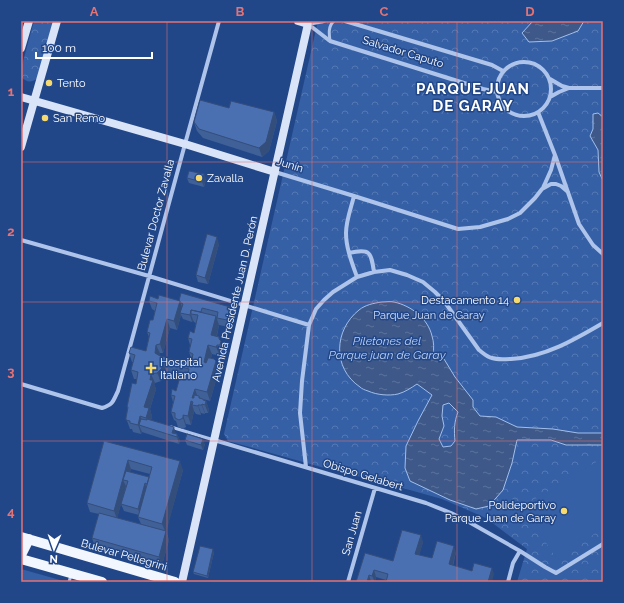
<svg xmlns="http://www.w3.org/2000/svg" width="624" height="603" font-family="Raleway,sans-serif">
<defs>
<pattern id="forest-crowns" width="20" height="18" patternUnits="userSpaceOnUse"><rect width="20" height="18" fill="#3660a6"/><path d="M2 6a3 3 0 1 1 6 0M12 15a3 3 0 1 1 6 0" fill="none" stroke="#5478b3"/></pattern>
<pattern id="water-ripples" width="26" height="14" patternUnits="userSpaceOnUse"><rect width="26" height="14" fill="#3e5989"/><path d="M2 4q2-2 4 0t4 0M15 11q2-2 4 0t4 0" fill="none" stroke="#5b729b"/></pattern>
</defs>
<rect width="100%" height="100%" fill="#224789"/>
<path fill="url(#forest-crowns)" d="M34 21H53L37 79C30 83 27 82 21 77V69Z
M318 21H603V582H517L527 549 486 518 442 499 385 483 321 467 228 441 224 434Z"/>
<path fill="#3660a6" d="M603 458V527L585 541 557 559 522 507Z
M21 569 67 582H21Z"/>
<path fill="url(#water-ripples)" stroke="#a1beeb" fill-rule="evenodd" d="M533 21H584L578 31 552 41 529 42 522 33Z
M598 113 603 117V181L599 172 598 150 590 136 593 129V114Z
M382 302C386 302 390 301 394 302 412 306 428 319 432 336 434 342 434 349 433 355L444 359 455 377 473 400V407L480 416 496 417 517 427 553 429 578 433H603V445H566L551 440H517L512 463 503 490 489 506 476 509 450 500 410 481 405 468 406 446 418 421 432 395 417 384C411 388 405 392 398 394 389 396 377 395 368 391 365 390 362 389 360 387 332 368 334 330 359 310 365 305 374 303 382 302ZM449 403 458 412C454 422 454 431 455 441L451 446 443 447 439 439 444 426 442 416 443 405Z"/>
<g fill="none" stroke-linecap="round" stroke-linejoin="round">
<path stroke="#aec4ea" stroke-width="3" d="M330 41C329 34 328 26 334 21
M171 427 214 440
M69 582 71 575"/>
<path stroke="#aec4ea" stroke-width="4" d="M345 21 492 65 503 71
M308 24 330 41 483 89 497 92
M308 24 324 21
M497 89a27 27 0 1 1 54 0a27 27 0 1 1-54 0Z
M550 79 562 86 569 88H603
M550 97 559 92 569 88
M538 112 555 155 579 224 593 245 603 254
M275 172 354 196 458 229 480 227 508 219 520 213 535 198 542 189 551 184H556L561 186 568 192
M543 188 551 170 555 155
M354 196C351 208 346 221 346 233 346 248 352 263 357 277
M21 240 149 276 309 325
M349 253C370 248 371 252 374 272
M21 384 102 408C114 404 113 401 118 391L185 144 219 21
M214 440 426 503 451 513 469 522 520 551 545 567 556 573 603 544
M306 467 300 413 302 381 309 325 316 309 324 300 333 292 357 277 374 272 390 270 407 275 423 282 435 292 444 301 479 350C483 353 487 357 492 358 498 360 504 359 511 359 545 357 574 340 603 323
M348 582 375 488
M508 582 513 563 520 551"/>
<path stroke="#d9e4f8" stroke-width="8" d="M21 48 29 21
M21 97 185 144 275 172
M21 147 57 21
M182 582 308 24 298 21"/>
<path stroke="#f2f6fe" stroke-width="10" d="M21 537 175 582
M21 555 29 539
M21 559 102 582"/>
</g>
<path fill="#406098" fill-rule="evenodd" d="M229 108 274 112 277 121 269 151 262 157 203 138 197 131 194 122Z
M187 178 206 179 204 187 189 183Z
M219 244 208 284 198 282 196 275Z
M158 299 230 307 232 313 229 327 219 325 217 318 219 325 217 336 219 337 224 350V354L220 353V356L212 354 211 358 219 370 210 401 203 399 206 401 209 410 208 413H205V414L201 413V415L196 414 194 411 191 425 186 424V427L183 429 178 427 176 421 174 420 171 412 173 402 171 395 176 391 187 379 188 376 166 371 165 377 161 381 155 383 154 384 156 389 150 409 152 417 151 420 177 434 180 441 179 444 142 432 141 434 133 432 132 429H130L126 418 128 409 127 407 136 384 137 379H134L131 370 133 362H132L129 353 146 351 149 337 147 332 153 320 155 311 152 309 149 301ZM181 315 183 319 192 322 193 320 194 322 196 323 194 333 188 338 190 345 189 352 192 361 191 364 159 356 160 353H163L170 328 177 330Z
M185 440 205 444 203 450 187 445Z
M104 441 183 470 166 531 169 540 162 565 95 547 92 538 99 514 90 512 87 503ZM131 469 150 474 149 477 130 472ZM126 486 121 504 124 511 139 515 138 517 141 524 117 518Z
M423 542 419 555 432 558 456 552 453 566 472 571 494 574 386 580 376 577 375 582H356L365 553 393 561Z
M214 552 208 578 194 574 193 572Z"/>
<path fill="#344e7c" d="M274 112 277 121 269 151 262 157 259 148Z
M204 174 206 179 204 187 202 182Z
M217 237 219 244 208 284 205 278Z
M180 301 183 310 180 313 181 315 177 330 174 321Z
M230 307 232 313 229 327 227 320Z
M191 314 193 320 192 322 190 315Z
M216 316 219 325 215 343 211 335Z
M167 319 170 328 163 353 160 344Z
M219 337 224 350V354L219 339Z
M156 345 160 353 158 362 155 353Z
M208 345 212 354 207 371 204 362Z
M217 345 220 353V356L216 347Z
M216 361 219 370 210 401 207 392Z
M163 362 166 371 165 377 161 381 157 373Z
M151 374 155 383 154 384 156 389 150 409 152 417 149 427 146 418 144 407Z
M195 389 198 398 195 406 192 398Z
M199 396 205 413V414L199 398Z
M191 401 194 411 191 425 188 416Z
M206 401 209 410 208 413 205 405Z
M198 405 201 413V415L198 406Z
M183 415 186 424V427L183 418Z
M140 416 144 425H139L142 432 141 434 138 425Z
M174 427 176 434 172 433Z
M177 434 180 441 179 444 177 437Z
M203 439 205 444 203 450 201 445Z
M128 460 131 469 127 481 123 480 126 486 117 519 114 511Z
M180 461 183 470 166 533 162 524Z
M145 483 147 490 140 515 138 509Z
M166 531 169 540 162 565 159 557Z
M421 535 423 542 418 560 415 554Z
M454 546 456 552 451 571 449 564Z
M213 549 214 552 208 578 207 576Z
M492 568 494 574 492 582H488Z
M374 570 376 577 375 582 372 576Z
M369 575 371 582H367Z"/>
<path fill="#4b70b1" stroke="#344e7c" d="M200 100 229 108 231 101 274 112 266 142 259 148 199 129 194 122Z
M189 171 204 174 202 182 187 178Z
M207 234 217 237 205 278 196 275Z
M181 293 230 307 227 320 217 318 218 312 202 308 201 312 191 310 190 315 180 313 183 304 181 303 180 301H179Z
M159 295 180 301 174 321 167 319 160 344 156 345 155 353 160 356 191 364 193 354 189 352 192 339 188 338 190 331 194 333 198 315 191 314V310L216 316 211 335 219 337V339L221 341 220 345H217L216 347 208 345 204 362 206 363 208 358H210L214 359 216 361 207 392 195 389 192 398H194V395L199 396V398L203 399V400L206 401 205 405 202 404V405H198V406L192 405 193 402 191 401 188 416 183 415V418L179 420 175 418V413L171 412 175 396 171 395 172 389 176 391 180 377 187 379 189 369 163 362 162 368 157 373 151 374 150 380H153L144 407 149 408 146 418 140 416 138 425 130 423V421L126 420V418L128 407H127L132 383 136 384 138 372 131 370 135 355 129 353 131 347 146 351 150 333 147 332 150 320H153L157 303 149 301 150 296 158 299Z
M141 419 147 420V419L174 427 172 433 177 434V437L139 425Z
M187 434 203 439 201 445 185 440Z
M104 441 180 461 162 524 138 517 152 467 128 460 114 511 87 503Z
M126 471 149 477 147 484 145 483 138 509 121 504 128 481 123 480Z
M99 513 166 531 159 557 92 538Z
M402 530 421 535 415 554 432 558 437 541 454 546 449 564 472 571 474 563 492 568 488 582H386L388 574 374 570 372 576 369 575 367 582H356L365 553 393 561Z
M200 546 213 549 207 576 193 572Z"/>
<path fill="none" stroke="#e47373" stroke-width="1" stroke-opacity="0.55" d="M167 21V582M312 21V582M457 21V582M21 162H603M21 302H603M21 441H603"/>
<g fill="#f6da6f" stroke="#224789" stroke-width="1.5">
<circle cx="49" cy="83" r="4"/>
<circle cx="45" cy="118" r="4"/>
<circle cx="199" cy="178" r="4"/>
<circle cx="517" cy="300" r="4"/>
<path d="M149 362h4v4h4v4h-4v4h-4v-4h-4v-4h4z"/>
<circle cx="564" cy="511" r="4"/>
</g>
<g text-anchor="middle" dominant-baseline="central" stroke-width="3" stroke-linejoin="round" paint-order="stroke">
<g font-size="11" fill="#fff" stroke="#224789">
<text transform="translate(403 52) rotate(17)">Salvador Caputo</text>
<text transform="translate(290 165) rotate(17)">Junín</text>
<text transform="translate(156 215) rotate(-75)">Bulevar Doctor Zavalla</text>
<text transform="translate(235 299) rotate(-77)">Avenida Presidente Juan D. Perón</text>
<text transform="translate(363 475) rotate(17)">Obispo Gelabert</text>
<text transform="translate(352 533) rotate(-74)">San Juan</text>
<text transform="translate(124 555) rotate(16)">Bulevar Pellegrini</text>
</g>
<g font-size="11" fill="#fff" stroke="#224789" text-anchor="start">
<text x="57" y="83">Tento</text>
<text x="53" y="118">San Remo</text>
<text x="207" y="178">Zavalla</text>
<text x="509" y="300" text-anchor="end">Destacamento 14</text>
<text x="160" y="362">Hospital<tspan x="160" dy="13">Italiano</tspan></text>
<text x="556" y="505" text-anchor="end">Polideportivo<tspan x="556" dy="13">Parque Juan de Garay</tspan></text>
</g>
<g font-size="11" fill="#d2e0f8" stroke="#224789">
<text x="429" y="315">Parque Juan de Garay</text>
</g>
<g font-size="12" font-style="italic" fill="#b9cff2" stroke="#224789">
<text x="387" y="341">Piletones del<tspan x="387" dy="14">Parque juan de Garay</tspan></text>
</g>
<g font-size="15" font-weight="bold" letter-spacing="1" fill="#fff" stroke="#224789">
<text x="473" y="89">PARQUE JUAN<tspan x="473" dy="17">DE GARAY</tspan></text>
</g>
</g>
<rect width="624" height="603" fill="none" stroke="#224789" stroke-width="44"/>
<g transform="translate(54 549) rotate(182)" stroke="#224789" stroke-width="3" paint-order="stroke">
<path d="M0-3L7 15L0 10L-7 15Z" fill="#ffffff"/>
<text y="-6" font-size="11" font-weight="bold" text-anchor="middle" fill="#ffffff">N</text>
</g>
<path d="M36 52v6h116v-6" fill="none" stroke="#ffffff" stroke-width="2"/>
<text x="42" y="52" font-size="12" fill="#ffffff" stroke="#224789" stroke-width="3" paint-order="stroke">100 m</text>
<rect x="22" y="22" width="580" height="559" fill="none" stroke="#e47373" stroke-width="1.5"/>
<g font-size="13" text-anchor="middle" font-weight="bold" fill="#e47373">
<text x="94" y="16">A</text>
<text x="240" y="16">B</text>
<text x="384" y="16">C</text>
<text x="530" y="16">D</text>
<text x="11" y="96">1</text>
<text x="11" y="236">2</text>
<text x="11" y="376">3</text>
<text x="11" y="516">4</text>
</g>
</svg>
